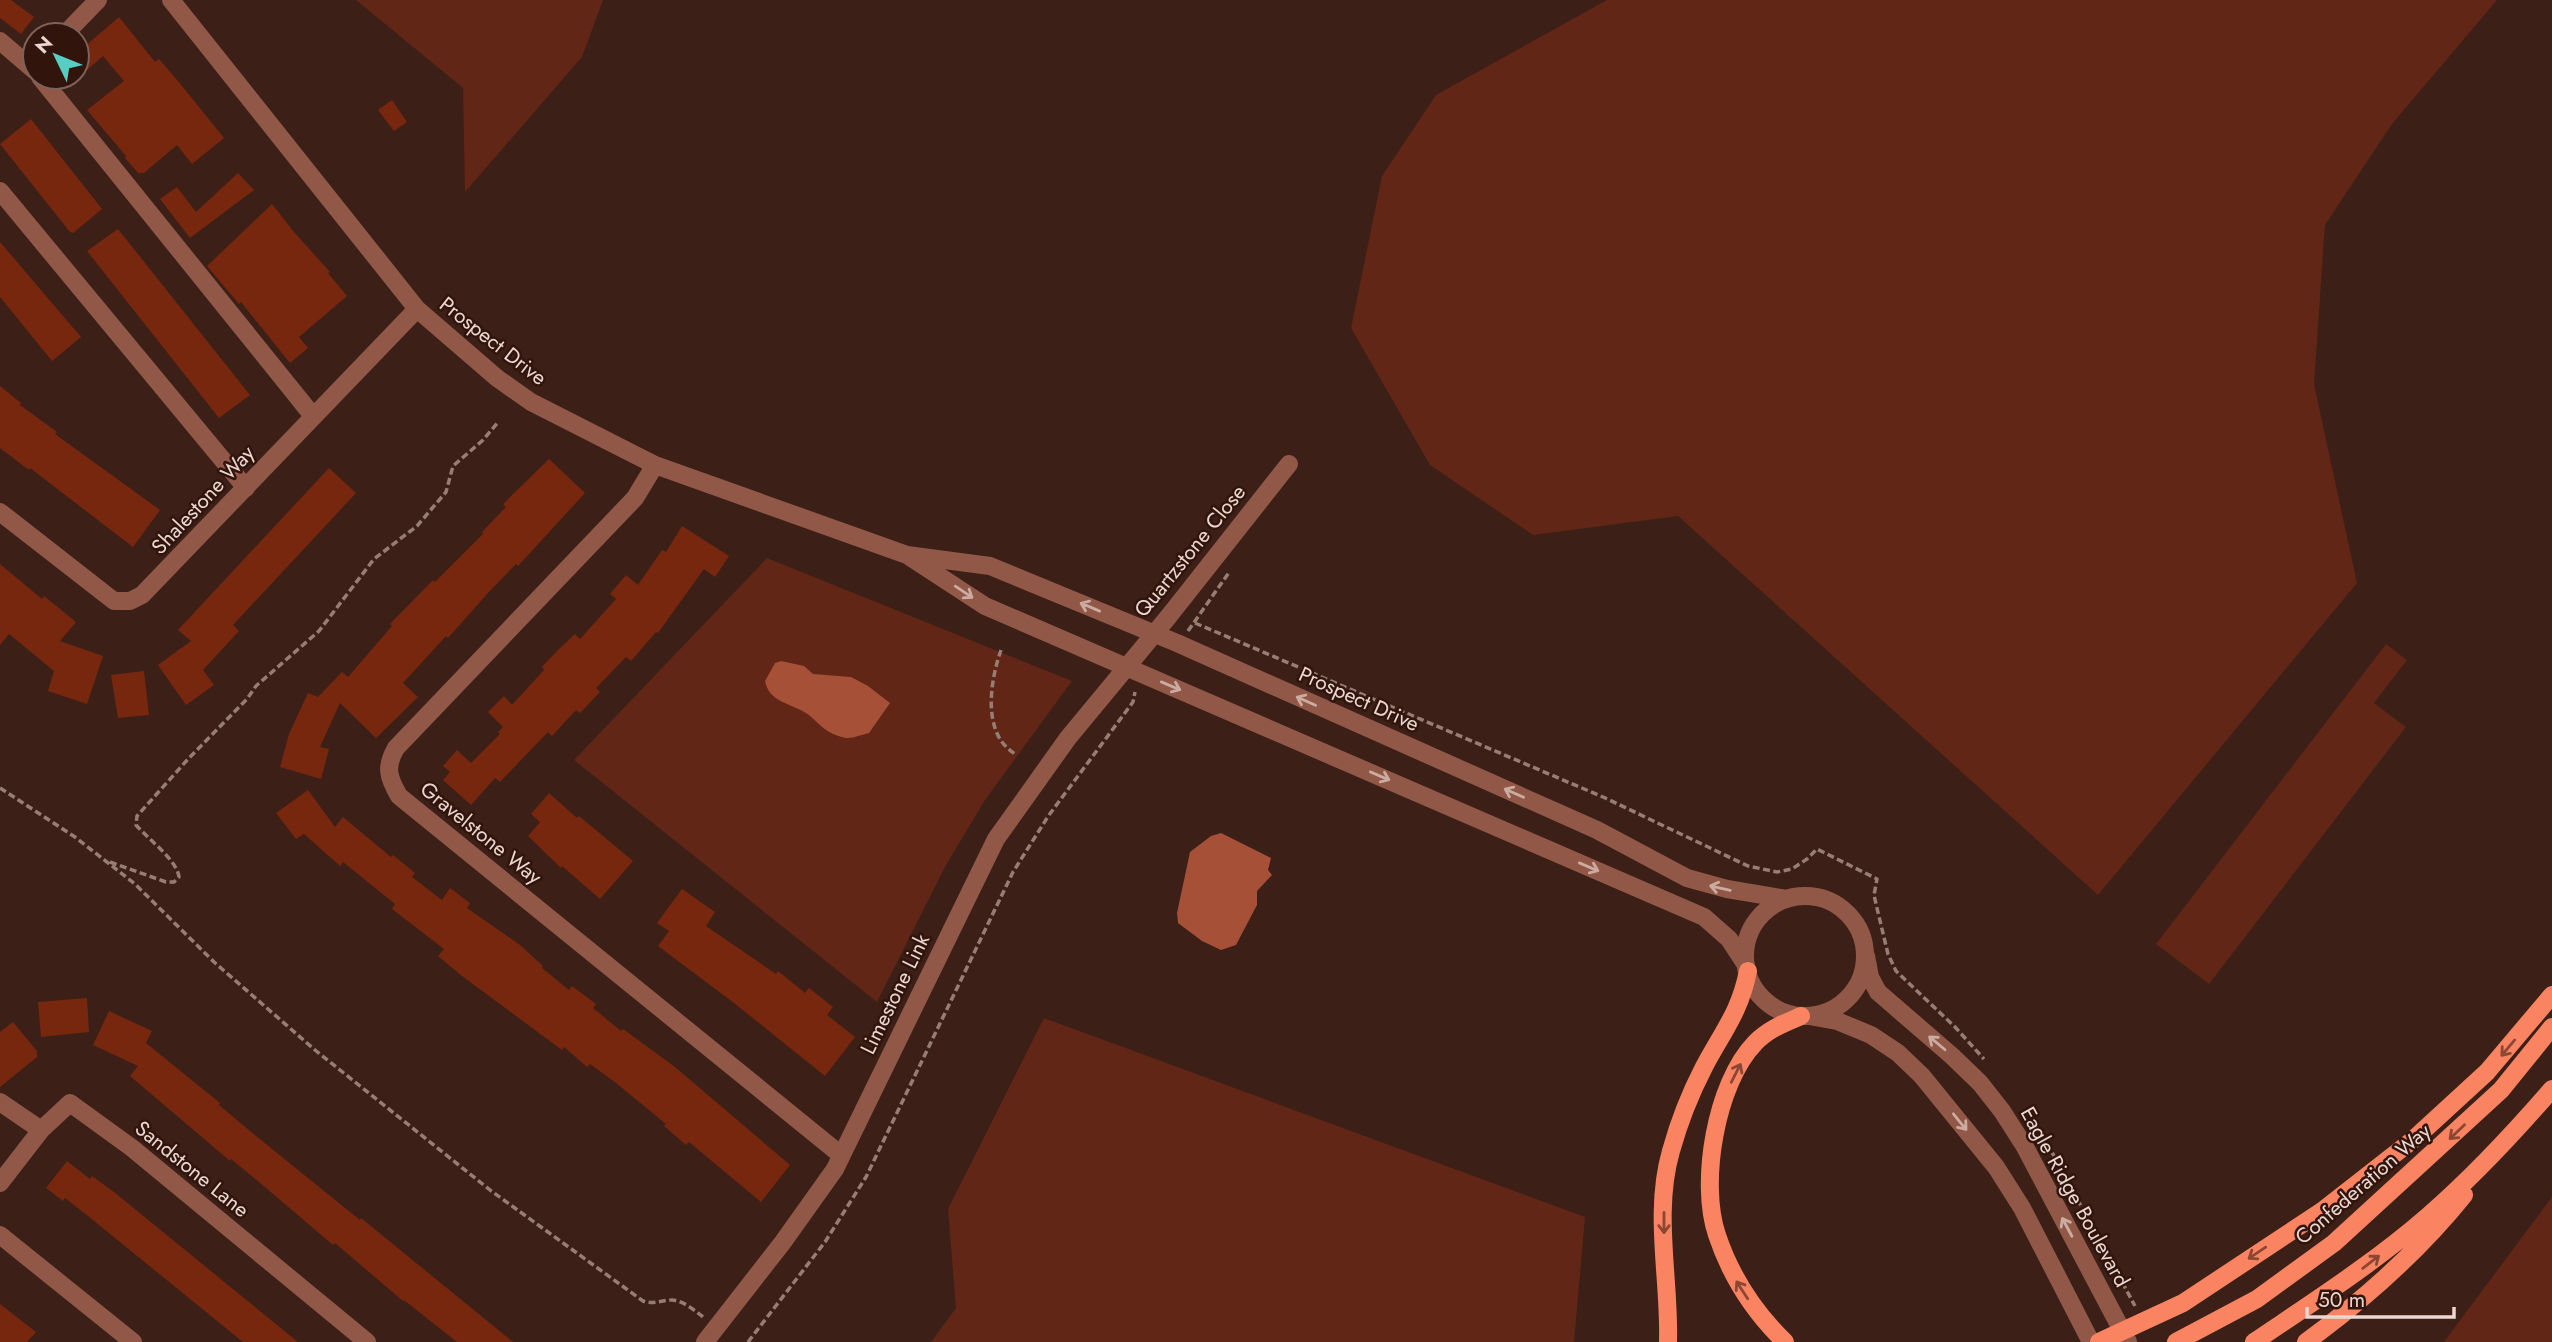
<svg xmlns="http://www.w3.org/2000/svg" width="2552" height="1342" font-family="Jost,sans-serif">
<rect width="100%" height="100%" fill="#3c1f17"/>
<path fill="#612615" d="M356 0H603L582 57 465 192 463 88Z
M1607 0H2497L2392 124 2325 225 2314 384 2357 583 2098 895 1678 516 1533 535 1430 465 1351 328 1382 176 1436 95Z
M767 558 1072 681 985 800 946 865 877 1002 574 760Z
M2386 644 2407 660 2374 703 2406 727 2209 984 2156 944Z
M1044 1018 1585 1217 1574 1342H931L956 1308 948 1209Z
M2552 1197V1342H2444L2452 1331Z"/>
<path fill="#a65038" d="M781 661 804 666 813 674 851 677 868 686 890 703 869 733C860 735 850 740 842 737 823 732 820 723 806 713 790 703 769 702 765 681L775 663Z
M1221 833 1271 858 1268 870 1272 875 1257 891V905L1236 945 1221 950 1202 941 1178 923 1177 913 1190 852 1211 836Z"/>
<path fill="#78270f" d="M0 0H11L34 17 21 34 0 18Z
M119 17 155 62 159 59 178 81 224 138 192 164 177 145 144 173H138L125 158 126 156 87 110 124 81 103 56 77 79V53Z
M392 100 407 122 394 131 378 110Z
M31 119 102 209 73 233 70 232 0 144Z
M238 173 254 190 190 238 160 199 177 187 196 212Z
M272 204 294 232 330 272 328 273 347 296 299 337 308 348 290 363 241 302 239 304 207 266Z
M118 229 250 395 219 418 87 251Z
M0 242 81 337 52 361 0 297Z
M0 386 21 403 20 405 57 432 55 434 160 510 133 547 30 468 29 470 0 448Z
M549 459 585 493 518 566 516 564 488 593 448 638 446 636 403 683 418 697 376 738 340 703 320 747 329 749 321 779 280 767 289 734 308 693 318 697 342 672 348 677 392 626 390 624 433 580 435 582 483 534 482 532 506 507 503 504Z
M329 468 356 493 233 625 239 631 203 670 214 685 186 705 158 665 191 641 178 630Z
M682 526 729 556 715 577 704 569 658 633 656 632 631 661 626 657 596 688 600 692 580 713 576 710 552 736 548 732 500 782 495 778 471 805 443 780 450 772 443 766 457 750 471 763 500 734 498 732 503 727 488 712 504 696 512 705 544 670 542 667 557 651 575 634 580 639 616 599 610 594 626 575 638 585 662 550 666 552Z
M0 564 42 599 44 596 76 622 60 641 103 656 87 704 48 691 54 671 9 634 0 645Z
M144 671 149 715 118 718 111 675Z
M308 790 335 827 343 817 391 857 393 855 415 873 412 877 442 900 450 888 470 903 467 908 520 945 543 966 542 968 569 990 572 986 596 1004 593 1008 621 1031 623 1029 675 1067 790 1165 761 1202 689 1142 686 1145 664 1126 666 1124 616 1083 590 1064 587 1067 564 1047 562 1050 462 976 438 956 444 949 392 909 395 904 343 862 340 866 304 834 296 839 276 813Z
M549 793 577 818 579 816 633 861 600 899 562 866 561 868 528 836 540 822 531 814Z
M682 889 715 912 706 926 776 974 778 971 805 993 809 988 833 1007 827 1015 855 1037 825 1076 734 1003 658 946 669 931 657 923Z
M87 998 89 1032 41 1037 38 1002Z
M109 1011 152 1031 146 1043 220 1103 219 1105 256 1136 360 1220 361 1218 513 1342H457L404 1300 403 1301 335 1243 333 1245 259 1182 231 1159 230 1161 130 1076 138 1066 93 1045Z
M13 1022 37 1051V1057L0 1087V1032Z
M67 1161 90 1179 92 1176 114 1192 298 1342H243L88 1216 65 1198 63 1201 46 1188Z
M0 1304 36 1332 27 1342H0Z"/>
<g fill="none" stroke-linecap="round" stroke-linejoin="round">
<path stroke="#967d76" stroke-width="3.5" stroke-dasharray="7 3.5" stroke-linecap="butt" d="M1195 623 1603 797 1748 866 1777 872 1792 869 1807 859 1817 849 1877 879 1874 895 1876 904 1888 954 1896 971 1955 1027 1984 1059
M1188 631 1230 571
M1001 650C992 676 985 714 1000 739 1004 746 1010 750 1016 755
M0 788 75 837 135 884 214 962 315 1050 490 1190 643 1301C654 1305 662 1300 672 1300 684 1301 694 1310 703 1317
M110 862 166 882H174L179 877C177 860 148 839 136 825L137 816 189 758 247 699 256 686 319 631 374 559 417 526 446 492 453 466 483 440 499 421
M2036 1126 2047 1143 2135 1306
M748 1342 825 1242 866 1177 1013 872 1049 815 1133 702 1135 692"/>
<path stroke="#915848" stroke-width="18" d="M171 0 417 309 497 378 531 402 655 465 907 555 990 566 1177 643 1597 830 1687 878 1727 889 1787 899
M64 35 98 0
M0 41 35 71
M40 77 313 416
M0 191 246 488
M655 465 635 498 396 748C385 767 388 777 399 796L841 1155
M0 512 114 601H130L142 595 417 309
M910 557 985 606 1704 917 1729 939 1746 965
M1745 956a60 60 0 1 1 120 0a60 60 0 1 1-120 0Z
M1866 956 1870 977 1878 992 1952 1056 1980 1083 2002 1111 2025 1147 2128 1342
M1809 1016 1837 1021 1871 1035 1898 1053 1922 1076 1996 1167 2022 1208 2091 1342
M0 1102 41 1130
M0 1183 41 1130 70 1103 132 1148 367 1342
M0 1235 133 1342
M705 1342 783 1242 835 1169 996 839 1068 738 1169 616 1289 464"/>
<path stroke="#fa8462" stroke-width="18" d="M1668 1342C1670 1279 1653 1213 1671 1151 1679 1122 1690 1094 1704 1067 1723 1031 1740 1012 1748 971
M1785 1342C1754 1312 1731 1277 1717 1235 1699 1183 1716 1083 1755 1043 1768 1029 1785 1023 1801 1016
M2099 1342 2183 1303 2322 1211 2414 1139 2487 1072 2552 995
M2176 1342 2257 1299 2334 1243 2501 1090 2552 1027
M2254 1342C2313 1302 2374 1263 2428 1216 2473 1177 2513 1134 2552 1089
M2306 1342C2365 1299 2418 1252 2464 1195"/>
</g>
<defs><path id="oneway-shaft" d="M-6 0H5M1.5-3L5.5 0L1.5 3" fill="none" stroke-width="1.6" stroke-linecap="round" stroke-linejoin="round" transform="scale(1.75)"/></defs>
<g stroke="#ccaba1">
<use href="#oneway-shaft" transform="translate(964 592) rotate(34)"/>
<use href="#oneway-shaft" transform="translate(1090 607) rotate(-157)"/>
<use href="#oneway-shaft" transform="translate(1171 686) rotate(23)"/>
<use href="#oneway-shaft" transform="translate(1306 701) rotate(-156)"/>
<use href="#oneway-shaft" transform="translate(1380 776) rotate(23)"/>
<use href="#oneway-shaft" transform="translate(1514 793) rotate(-156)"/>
<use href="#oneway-shaft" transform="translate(1589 867) rotate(23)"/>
<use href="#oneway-shaft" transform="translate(1720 888) rotate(-167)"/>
<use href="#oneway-shaft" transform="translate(1937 1043) rotate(-140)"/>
<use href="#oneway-shaft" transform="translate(1960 1122) rotate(51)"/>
<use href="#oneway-shaft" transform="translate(2067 1227) rotate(-118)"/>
</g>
<g stroke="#8b4733">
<use href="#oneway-shaft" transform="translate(2508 1048) rotate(130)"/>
<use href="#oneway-shaft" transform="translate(1736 1073) rotate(-63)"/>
<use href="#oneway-shaft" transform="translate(2457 1132) rotate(136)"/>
<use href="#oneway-shaft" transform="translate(1664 1223) rotate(90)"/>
<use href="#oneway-shaft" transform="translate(2257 1253) rotate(146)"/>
<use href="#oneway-shaft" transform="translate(2371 1262) rotate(-38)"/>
<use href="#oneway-shaft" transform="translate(1742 1290) rotate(-123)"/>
</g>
<g text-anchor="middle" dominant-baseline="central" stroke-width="5" stroke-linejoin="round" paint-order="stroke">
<g font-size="21" fill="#ebd7d1" stroke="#31150d">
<text transform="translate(493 341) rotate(38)">Prospect Drive</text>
<text transform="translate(203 500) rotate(-47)">Shalestone Way</text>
<text transform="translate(1190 551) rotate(-51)">Quartzstone Close</text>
<text transform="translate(1359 699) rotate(24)">Prospect Drive</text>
<text transform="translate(481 833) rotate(39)">Gravelstone Way</text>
<text transform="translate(895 994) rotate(-64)">Limestone Link</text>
<text transform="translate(192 1169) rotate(39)">Sandstone Lane</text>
<text transform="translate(2363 1184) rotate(-41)">Confederation Way</text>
<text transform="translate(2075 1197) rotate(61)">Eagle Ridge Boulevard</text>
</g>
</g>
<g transform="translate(56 56) rotate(313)"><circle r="33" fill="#31150d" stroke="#7b635b" stroke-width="2"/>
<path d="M0-5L12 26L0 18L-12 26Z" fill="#56cec2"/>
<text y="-10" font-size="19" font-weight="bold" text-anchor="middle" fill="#ebd7d1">N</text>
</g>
<path d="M2307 1307v10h147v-10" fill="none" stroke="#ebd7d1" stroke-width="3.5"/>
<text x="2318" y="1307" font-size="21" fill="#ebd7d1" stroke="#31150d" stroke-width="5" paint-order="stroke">50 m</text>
</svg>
